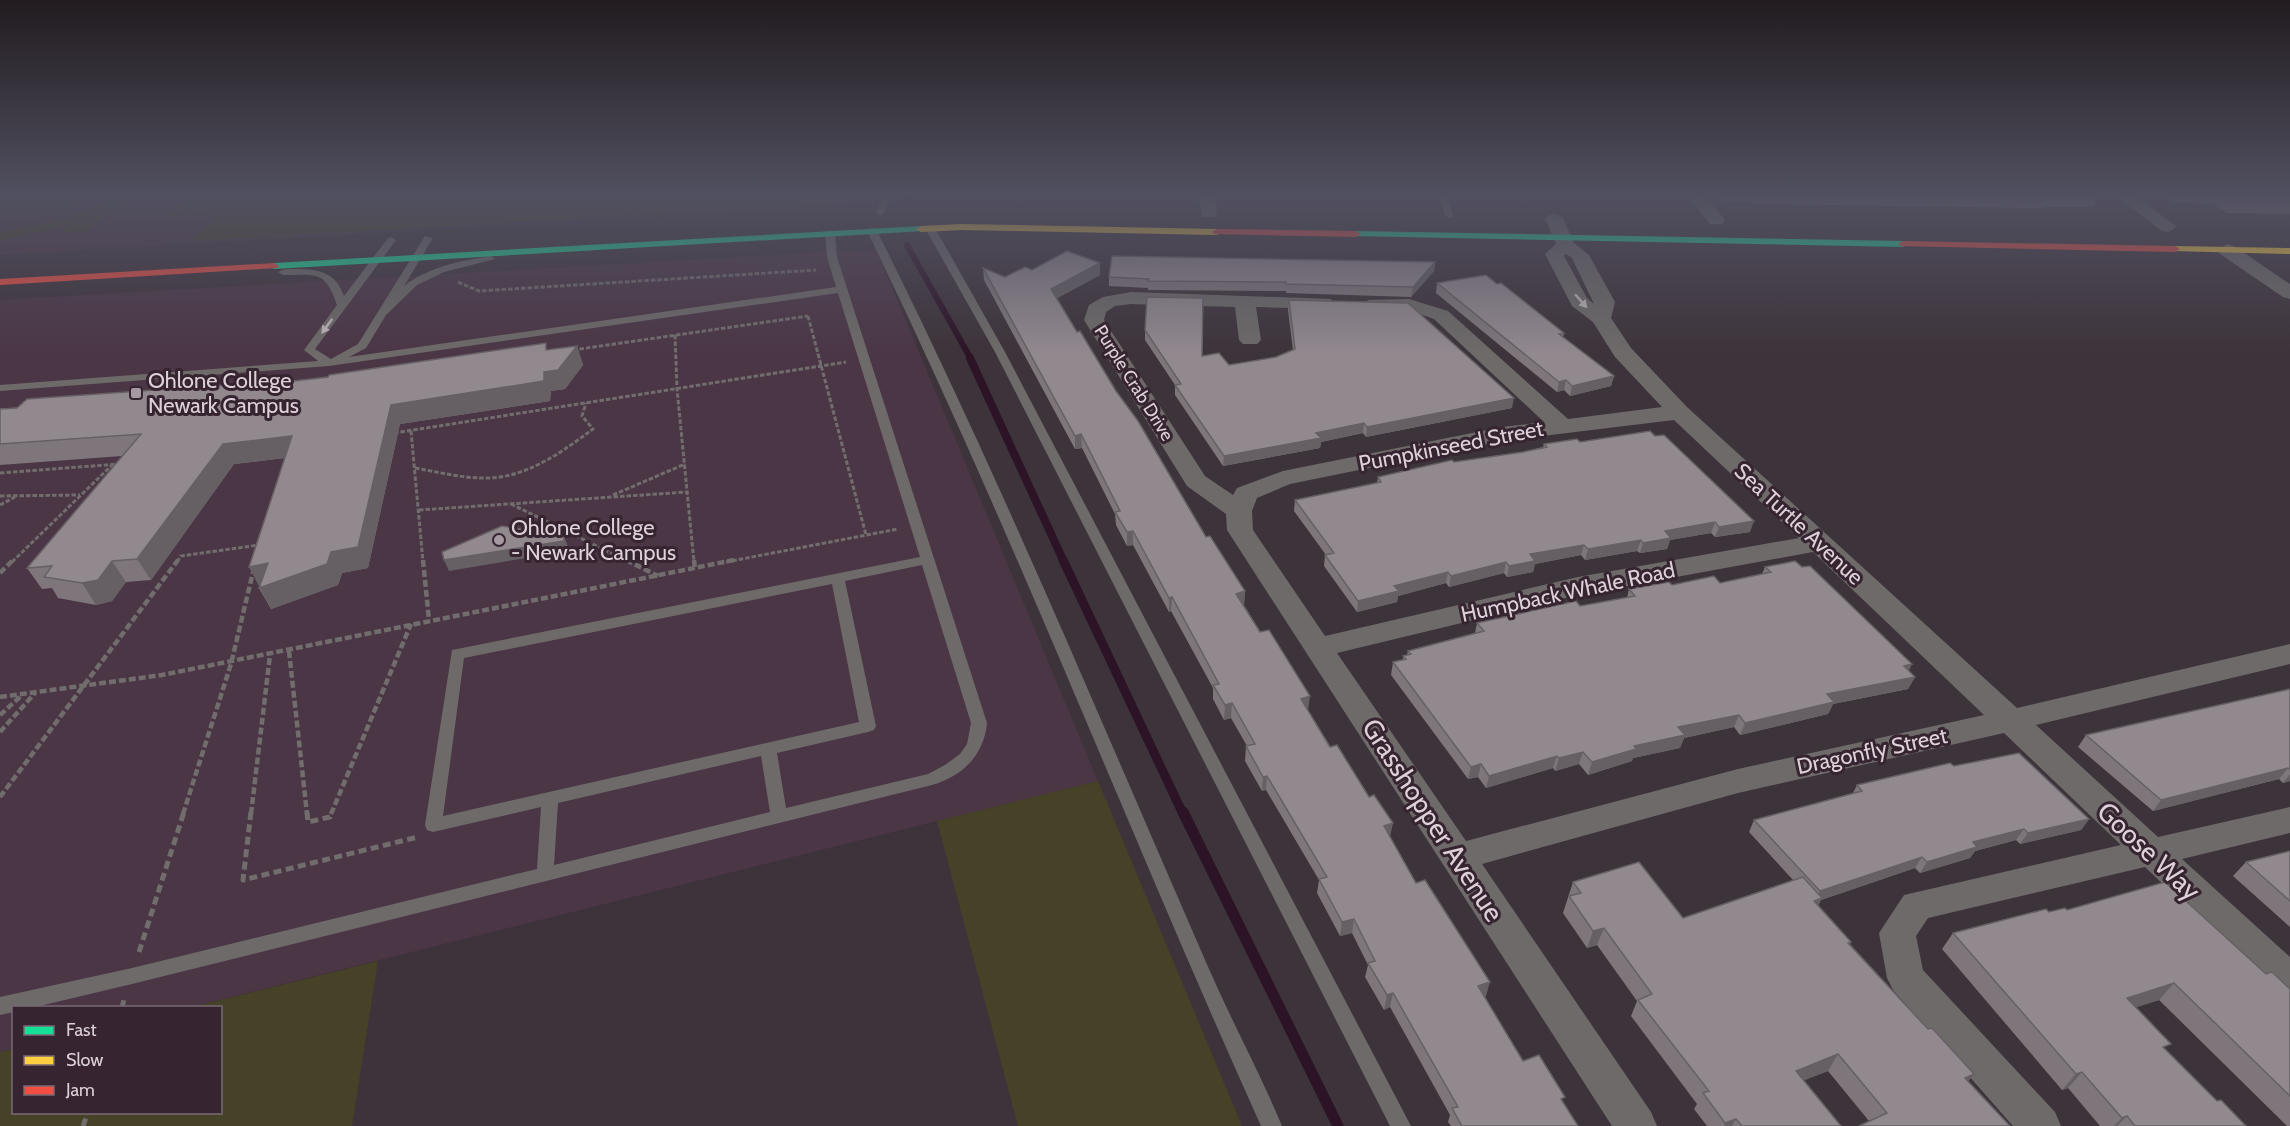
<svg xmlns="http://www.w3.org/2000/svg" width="2290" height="1126" font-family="Cabin,sans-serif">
<rect width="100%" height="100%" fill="#3d333a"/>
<path fill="#4b3645" d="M0 196H884L881 203 0 255Z
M876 249 1098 781 191 1007 14 1008 13 1049 0 1052V300Z"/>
<path fill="#464228" d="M0 196H89L72 207H0Z
M117 196H138L84 232H61L70 225 0 241V232L63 219Z
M193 196H847L843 203 190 241 212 222 209 214 165 216Z
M1098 781 1242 1126H1018L937 821Z
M378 961 352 1126H0V1052L13 1049 14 1112H220V1008L192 1007Z"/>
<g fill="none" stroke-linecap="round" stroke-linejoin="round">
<path stroke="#2c1326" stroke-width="6" d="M904 202 906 196
M907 245 971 359"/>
<path stroke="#2c1326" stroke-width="8" d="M970 358 1064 562"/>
<path stroke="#2c1326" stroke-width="9" d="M1063 560 1183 814"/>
<path stroke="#2c1326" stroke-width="11" d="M1183 812 1338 1126"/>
<path stroke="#716d6d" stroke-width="3" stroke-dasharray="4.5 2" stroke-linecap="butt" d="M458 282 479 291 816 270
M808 316 866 535
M675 335 677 389 694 562
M573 350 808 316
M411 431 423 562
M394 433 846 362
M415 468C438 472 461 478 484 478 525 479 562 452 593 429L582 416 586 403
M0 473 119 464
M613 495 685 464
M0 496 80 495
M511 504 629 562
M0 505 15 497
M419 510 687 492
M12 562 112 465
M177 562 181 556 259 545
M726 562 898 529"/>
<path stroke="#716d6d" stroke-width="4.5" stroke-dasharray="7 3" stroke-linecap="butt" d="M423 560 429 620
M626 560 658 576
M694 560 695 569
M0 573 13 560
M289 651 307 814
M0 697 162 675 734 560
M0 715 21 696
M0 732 35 693
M0 797 178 560
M183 814 231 664 253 572
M251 814 270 655
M331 814 411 624"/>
<path stroke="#716d6d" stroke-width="5" stroke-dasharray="8 4.5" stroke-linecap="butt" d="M251 812 243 880 418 837
M307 812 308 822 330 817 332 812
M139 952 184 812
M122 1008 124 999
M83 1126 88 1112"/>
<path fill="#6e6a69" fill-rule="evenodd" d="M883 196H891L884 213 880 216 876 213Z
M1439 196H1447L1453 216 1452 218 1445 216Z
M930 225 935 228 1005 352 1411 1126H1390L995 352 925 228Z
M872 228 877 231C998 472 1101 722 1209 969 1232 1022 1260 1073 1282 1126H1261C1127 829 1010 524 867 231Z
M830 230 835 233 837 257 987 723C984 755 963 776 932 785L132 984 31 1008H14V1012L0 1015V997L132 968 537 869 541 807 433 832 427 830 425 825 452 650 920 557 838 293 329 366 0 391V385L318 361 304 350 337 305C325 270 317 275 283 275L278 272C284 268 290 269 297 269 320 269 336 273 344 296L388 238 391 237 396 240 315 349 331 359 358 344 425 236 433 238 404 286C429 267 459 261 490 256L495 259 444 272 417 285 386 315 366 348 349 357 836 287 827 257 825 233ZM922 565 971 723 967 744 960 754 945 765 928 774 786 808 777 753 868 732 874 730 876 726 845 581ZM832 584 859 722 443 816 464 658ZM761 756 770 812 554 865 558 803Z"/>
<path fill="#6e6a69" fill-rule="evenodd" d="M1198 196H1216L1217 213 1214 217H1202Z
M1688 196H1706L1725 220 1722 224H1710Z
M2116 196H2136L2177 227 2168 232 2162 231Z
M1554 213 1563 218 1574 243 1589 255 1615 302 1611 318 1631 348 1687 407 2017 708 2290 644V664L2036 725 2158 837 2290 807V833L2182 859 2290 957V998L2277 993 2145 867 1928 918 1916 936 1923 970 2055 1112 2061 1126H2013L1893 990 1887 978 1879 933 1904 895 2121 845 2004 733 1738 793 1482 864 1651 1112 1657 1126H1612L1227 530 1226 514 1187 486 1084 320 1089 305 1103 297 1131 292 1331 299 1334 303 1331 307 1324 309 1256 307 1261 340 1257 344H1243L1239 340 1235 307 1131 304 1115 306 1106 312 1104 320 1205 476 1233 495 1237 488 1283 471 1502 427 1544 422 1434 319 1417 313 1368 308 1365 304 1368 300 1409 299 1448 311 1568 419 1662 407 1615 357 1593 322 1572 306 1545 254 1556 244 1545 218ZM1566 254 1572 258 1594 304 1587 298 1564 256ZM1674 420 1799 538 1578 577 1325 636 1253 530 1252 511 1257 498 1290 484 1502 441ZM1813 552 1984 715 1738 769 1466 841 1337 653 1578 595Z
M2227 244 2234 246 2290 284V299L2283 297 2220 254 2218 250Z"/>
<path fill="#16e098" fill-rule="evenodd" d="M921 226 926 229 924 231 274 269 269 266 274 263Z
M1356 231 1903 241 1908 244 1903 247 1353 236V232Z"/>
<path fill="#ffcf43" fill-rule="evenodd" d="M961 224 1217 229 1222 232 1217 235 961 230 921 232 916 229 921 226Z
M2175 246 2290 248V254L2172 251 2170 249Z"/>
<path fill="#f24e42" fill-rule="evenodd" d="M1217 229 1356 231 1361 234 1356 237 1214 234 1212 232Z
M1903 241 2175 246 2180 249 2175 252 1900 246 1898 244Z
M274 263 279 266 277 268 0 285V279Z"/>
</g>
<path fill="#7e767b" d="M1718 196H2092L2096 199 2092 207H2043V208L1753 204 1750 201H1722Z
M2164 196H2290V214L2227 213 2213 204 2174 202Z
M1435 262 1434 271 1411 297 1286 293V291L1148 290V288L1109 286V277Z
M983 268 1005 277 1032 270 1100 275 1057 298 1077 332 1206 537 1245 591 1244 605 1330 747 1390 838 1416 883 1486 996 1484 997 1523 1061 1563 1103 1578 1126H1451L1448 1122 1450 1115 1390 1007 1384 1010 1365 977 1368 965 1352 933 1340 936 1317 893 1319 880 1266 790 1262 791 1245 761 1246 746H1247L1231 718 1224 720 1213 699V688L1171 611 1169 612 1133 545 1127 546 1116 525 1115 514 1082 448 1075 449 984 280Z
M1437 283 1497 284 1564 333 1563 337 1614 376 1611 386 1570 396 1564 390 1557 392 1436 293Z
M1289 300 1512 408 1366 437 1363 433 1321 442 1320 448 1223 466 1175 395V385L1145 340V330L1202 356 1229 365 1276 357 1293 350 1288 310Z
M577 346 583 365 565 389 551 391 550 401 400 424 368 568 342 573 338 585 271 609 259 588 285 458 234 464 151 580 126 582 112 601 96 605 58 598 52 588 42 589 27 568 122 456 0 465V409L328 377Z
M1580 442 1750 532 1715 537 1711 533 1670 540 1667 549 1640 553 1637 551 1585 560 1581 555 1535 564 1533 572 1507 577 1504 573 1449 587 1446 583 1398 596 1397 602 1357 612 1324 566 1325 555H1326L1294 511 1295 500 1377 483 1378 477 1454 462 1523 452 1543 447 1544 444Z
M1765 567 1909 671 1915 677 1908 689 1833 704 1828 714 1740 735 1734 727 1684 738 1680 748 1633 758 1632 761 1588 775 1579 764 1555 771 1553 768 1486 788 1478 777 1468 779 1391 675 1393 662 1403 660V656L1407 655 1408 651 1475 633 1477 623 1627 598 1629 589 1672 585 1720 583 1762 574Z
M2290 689V781L2283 783 2279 779 2153 811 2078 747 2086 735Z
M1954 766 2089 819 2081 830 2020 844 2016 840 1975 851 1970 858 1920 873 1915 868 1821 900 1818 906 1851 942 1850 944 1928 1029 1974 1074 1869 1121 1828 1071 1804 1080 1841 1126H1707L1694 1109 1697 1104 1631 1016 1637 1001 1597 945 1587 948 1563 913 1573 882 1683 918 1793 880 1749 832 1754 820 1853 793 1857 785Z
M2290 851V927L2233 876 2246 862Z
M2067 910 2266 974 2290 989V1126H2287L2159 1000 2136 1007 2166 1050 2217 1101 2246 1126H2100L2068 1088 2062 1090 1942 949 1953 933 2049 912Z"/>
<path fill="#666064" d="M1435 262 1434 271 1411 297 1413 287Z
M1100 263V275L1052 301 1051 289Z
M577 346 583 365 565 389 551 391 550 401 400 424 368 568 342 573 338 585 271 609 249 567 331 552 391 405 544 372Z
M1614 376 1611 386 1570 396 1572 386Z
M1566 380 1564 390 1557 392 1559 382Z
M1514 398 1512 408 1366 437 1367 427Z
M1364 423 1363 433 1321 442 1320 448 1223 466 1224 456 1316 433Z
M1081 434 1082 448 1075 449V436Z
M292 436 302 456 234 464 151 580 137 559 223 444Z
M1754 521 1750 532 1715 537 1719 527Z
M1715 522 1711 533 1670 540 1667 549 1640 553 1643 543 1665 531Z
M1133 531V545L1127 546V532Z
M564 536 568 547V551L449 571 444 560Z
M1641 540 1637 551 1585 560 1588 549Z
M1584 545 1581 555 1535 564 1533 572 1507 577 1509 566 1530 554Z
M112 561 126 582 112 601 96 605 82 583Z
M1506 562 1504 573 1449 587 1451 576Z
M1448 572 1446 583 1398 596 1397 602 1357 612 1358 601 1394 586Z
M1245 591 1244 605 1235 608 1236 594Z
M1172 597 1171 611 1169 612V598Z
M1912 664 1906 677 1904 666Z
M1915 677 1908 689 1833 704 1828 714 1740 735 1745 723 1827 694Z
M1310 696 1308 711 1301 699Z
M1232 703 1231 718 1224 720 1225 705Z
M1739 715 1734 727 1684 738 1680 748 1633 758 1632 761 1588 775 1592 762 1634 746 1678 727Z
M1583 752 1579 764 1555 771 1559 758Z
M1557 756 1553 768 1486 788 1489 776Z
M1481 764 1478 777 1468 779 1471 767Z
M2288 768 2279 779 2153 811 2161 800Z
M2290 774V781L2283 783Z
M1267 776 1266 790 1262 791 1263 777Z
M2089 819 2081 830 2020 844 2028 833Z
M1393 823 1390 837 1384 826Z
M2024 829 2016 840 1975 851 1970 858 1920 873 1927 862 1973 842Z
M1922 857 1915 868 1821 900 1813 915 1805 918 1820 891Z
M1354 919 1352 933 1340 936 1342 922Z
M1604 928 1597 945 1587 948 1593 931Z
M1490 982 1486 996 1474 1000 1478 986Z
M2174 983 2159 1000 2113 1015 2127 998Z
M1393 993 1390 1007 1384 1010 1387 995Z
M1838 1054 1828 1071 1787 1087 1796 1071Z
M2082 1072 2068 1088 2062 1090 2076 1074Z
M1974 1074 1962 1090 1965 1078Z
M2127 1116 2117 1126H2114L2122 1118Z
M1736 1119 1732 1126H1724L1725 1123Z"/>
<path fill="#92898f" stroke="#666064" stroke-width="1.5" d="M1770 196H2092L2096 199 2045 198 2047 200Z
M1067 251 1100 263 1051 289 1077 332 1080 331 1116 391 1138 421 1206 537 1210 536 1245 591 1236 594 1260 632 1269 630 1310 696 1301 699 1330 747 1337 745 1369 797 1374 795 1393 823 1384 826 1416 883 1425 880 1490 982 1478 986 1523 1061 1539 1055 1565 1097 1561 1099 1578 1126H1462L1452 1108 1458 1107 1393 993 1387 995 1368 963 1375 961 1354 919 1342 922 1319 879 1327 877 1267 776 1263 777 1246 746 1255 744 1232 703 1225 705 1213 685 1219 684 1172 597 1169 598 1133 531 1127 532 1115 512 1120 511 1081 434 1075 436 983 268 1005 277 1025 267 1032 270Z
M1112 256 1435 262 1413 287 1286 284V282L1148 281 1149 279 1109 277Z
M1486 275 1497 284 1501 283 1564 333 1559 334 1614 376 1572 386 1566 380 1559 382 1437 283Z
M1147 297 1203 298 1202 356 1219 353 1229 365 1276 357 1295 349 1289 300 1408 303 1514 398 1367 427 1364 423 1316 433 1321 438 1224 456 1175 385 1181 384 1145 330Z
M546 343V350L577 346 558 370 544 372V381L391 405 358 547 331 552 327 564 259 588 268 563 249 567 292 436 223 444 137 559 112 561 98 580 82 583 44 577 52 566 27 568 141 434 0 444V409L17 408 27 399 253 383 251 386 328 377 329 375Z
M1650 431 1655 436 1664 435 1754 521 1719 527 1715 522 1665 531 1671 538 1643 543 1641 540 1588 549 1584 545 1530 554 1535 561 1509 566 1506 562 1451 576 1448 572 1394 586 1399 591 1358 601 1325 555 1334 553 1295 500 1381 482 1378 477 1452 460 1454 462 1523 452 1547 447 1544 444 1577 439 1580 442Z
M502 526 564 536V541L444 560 442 552Z
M1795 561 1802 567 1810 566 1912 664 1904 666 1915 677 1827 694 1834 702 1745 723 1739 715 1678 727 1685 735 1634 746 1636 749 1592 762 1583 752 1559 758 1557 756 1489 776 1481 764 1471 767 1393 662 1406 659 1403 656 1411 654 1408 651 1484 631 1477 623 1576 601 1580 606 1635 596 1629 589 1669 582 1672 585 1714 576 1720 583 1771 572 1765 567Z
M2290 689V769L2288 768 2161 800 2086 735Z
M2019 753 2089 819 2028 833 2024 829 1973 842 1977 847 1927 862 1922 857 1820 891 1754 820 1862 791 1857 785 1950 763 1954 766Z
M2290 851V901L2246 862Z
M1639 862 1683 918 1803 877 1822 898 1814 901 1851 942 1848 943 1928 1029 1932 1028 1974 1074 1965 1078 2010 1126H1859L1887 1113 1838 1054 1796 1071 1841 1126H1742L1736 1119 1725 1123 1703 1093 1709 1091 1638 1000 1652 994 1604 928 1593 931 1569 896 1581 893 1573 882Z
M2165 882 2266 974 2272 972 2290 989V1096L2174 983 2127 998 2171 1044 2163 1047 2217 1101 2221 1100 2246 1126H2135L2127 1116 2122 1118 2082 1072 2076 1074 1953 933 2046 909 2049 912 2065 908 2067 910Z"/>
<defs><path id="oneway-solid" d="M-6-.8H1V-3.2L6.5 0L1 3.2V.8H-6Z" transform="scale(1.5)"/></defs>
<g fill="#c1b7bd">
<use href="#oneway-solid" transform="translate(1581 301) rotate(49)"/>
<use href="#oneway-solid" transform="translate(327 326) rotate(126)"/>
</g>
<linearGradient id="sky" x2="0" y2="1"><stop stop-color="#221c20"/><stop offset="0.55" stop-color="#515060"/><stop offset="1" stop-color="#515060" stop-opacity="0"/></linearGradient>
<rect width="2290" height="354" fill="url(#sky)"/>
<g fill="#a59aa1" stroke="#362531" stroke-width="2">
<rect x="130" y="387" width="12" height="12" rx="3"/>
<circle cx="499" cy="540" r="6"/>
</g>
<g text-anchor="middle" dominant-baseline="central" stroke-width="6" stroke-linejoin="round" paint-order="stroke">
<g font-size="18" fill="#ddd1d9" stroke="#362531">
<text transform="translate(1134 383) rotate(58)">Purple Crab Drive</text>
</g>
<g font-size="22" fill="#ddd1d9" stroke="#362531" text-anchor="start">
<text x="148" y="380">Ohlone College<tspan x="148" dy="25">Newark Campus</tspan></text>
<text x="511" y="527">Ohlone College<tspan x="511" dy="25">- Newark Campus</tspan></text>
</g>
<g font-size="22" fill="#ddd1d9" stroke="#362531">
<text transform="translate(1451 446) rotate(-11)">Pumpkinseed Street</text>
<text transform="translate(1799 524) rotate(43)">Sea Turtle Avenue</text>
<text transform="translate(1568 592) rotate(-12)">Humpback Whale Road</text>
<text transform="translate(1872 751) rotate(-12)">Dragonfly Street</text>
</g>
<g font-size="27" fill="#ddd1d9" stroke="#362531">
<text transform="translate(1433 820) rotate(57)">Grasshopper Avenue</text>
<text transform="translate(2149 851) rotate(43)">Goose Way</text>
</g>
</g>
<rect x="12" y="1006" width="210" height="108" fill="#362531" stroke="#796a74" stroke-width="1.5"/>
<rect x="24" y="1026" width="30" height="9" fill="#16e098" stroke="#796a74" stroke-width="1.5"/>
<text x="66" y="1036" font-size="18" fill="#ddd1d9">Fast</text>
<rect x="24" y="1056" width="30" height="9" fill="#ffcf43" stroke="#796a74" stroke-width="1.5"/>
<text x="66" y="1066" font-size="18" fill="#ddd1d9">Slow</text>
<rect x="24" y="1086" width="30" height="9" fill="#f24e42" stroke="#796a74" stroke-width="1.5"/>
<text x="66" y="1096" font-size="18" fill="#ddd1d9">Jam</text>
</svg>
